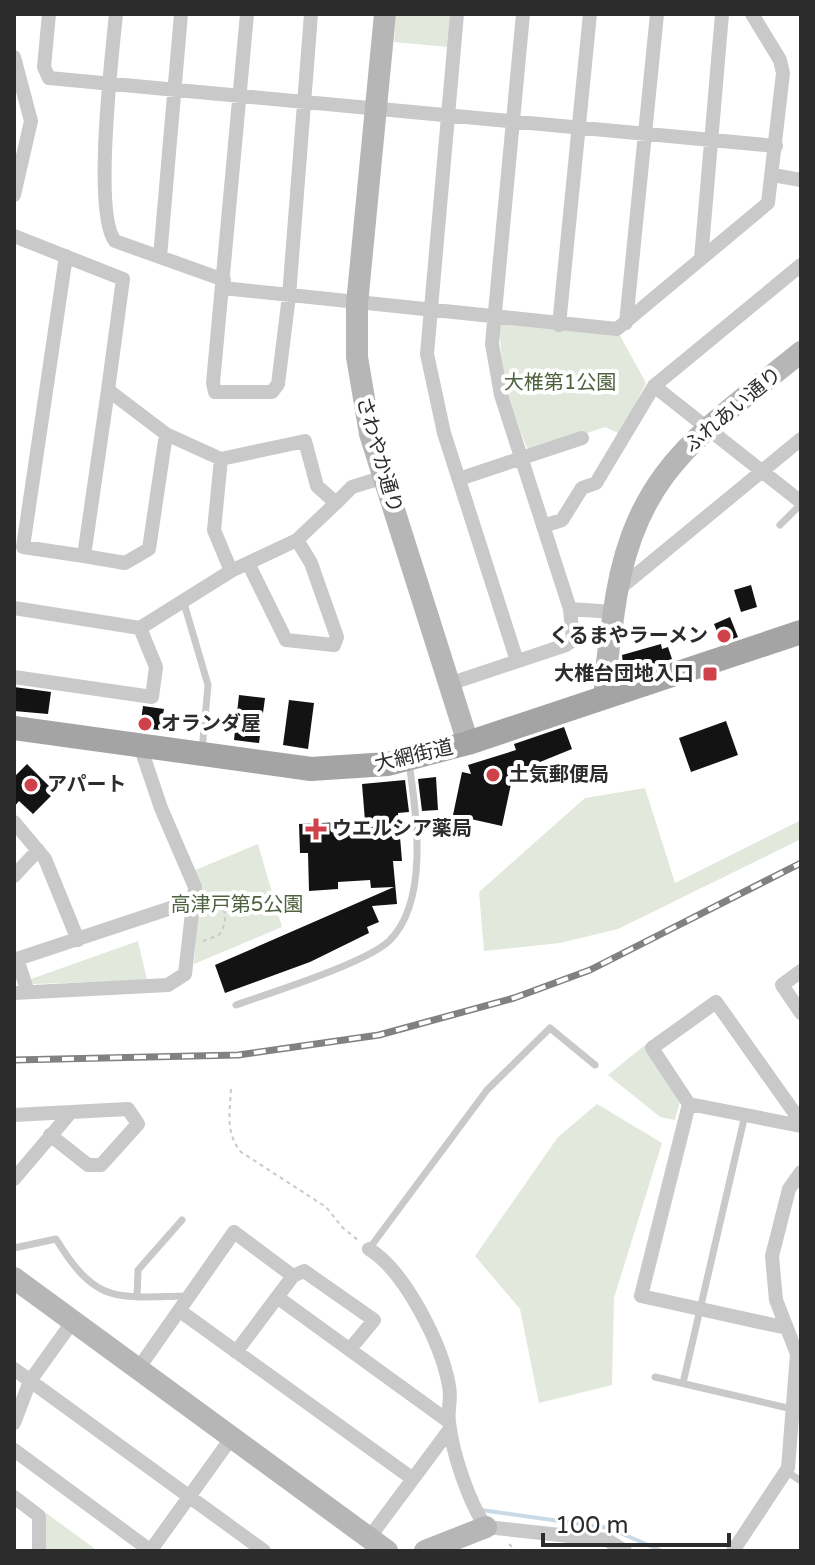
<svg xmlns="http://www.w3.org/2000/svg" width="815" height="1565" font-family="'Varela Round','Noto Sans JP',sans-serif">
<rect width="100%" height="100%" fill="#fff"/>
<path fill="#e2e8db" d="M396 14H451L448 47 394 42Z
M504 323 618 332 646 383 620 434 605 427 529 453C511 408 500 376 500 326Z
M645 788 675 883 801 820V839L618 929 560 943 484 951 479 892 585 798Z
M258 844 282 927 194 964 200 891 193 871Z
M138 941 147 980 33 984 31 979Z
M645 1045 681 1097 675 1120 660 1117 608 1075Z
M597 1104 662 1143 614 1298 612 1385 539 1403 520 1309 475 1256 558 1137Z
M46 1513 98 1551H44Z"/>
<g fill="none" stroke-linecap="round" stroke-linejoin="round">
<path stroke="#c9dae6" stroke-width="4" d="M481 1510 609 1528 662 1551"/>
</g>
<path fill="#131313" d="M751 585 757 607 741 612 734 590Z
M730 617 738 637 722 643 714 624Z
M661 644 662 649 668 647 672 659 624 673 622 655Z
M14 687 51 692 48 714 14 711Z
M239 695 265 698 259 743 234 740Z
M289 700 314 703 308 749 283 745Z
M143 706 164 709 160 730 140 728Z
M726 721 738 755 691 772 679 738Z
M564 727 572 749 535 764 539 773 511 784 502 826 453 815 462 772 471 774 468 765 516 750 514 744Z
M27 764 55 792 33 814 19 801 14 807V777Z
M436 777 438 810 422 811 418 779Z
M405 780 409 812 398 813 402 861H393L397 904 372 906 379 922 367 927 369 933 310 962 225 993 215 965 394 887 371 888 370 880 338 882V889L309 891 308 853H300L299 824 365 821 362 784Z"/>
<g fill="none" stroke-linecap="round" stroke-linejoin="round">
<path stroke="#c9c9c9" stroke-width="2" stroke-dasharray="4 4" stroke-linecap="butt" d="M203 941 219 935C231 917 225 902 206 895
M231 1089C230 1112 225 1133 241 1152L326 1207 343 1228 359 1241
M509 1544 517 1551"/>
<path stroke="#c9c9c9" stroke-width="7" d="M780 525 801 504
M183 600 208 685 202 751
M236 1005C270 993 366 963 389 941 430 901 416 812 409 762
M14 1248 56 1239C97 1306 117 1297 188 1296
M369 1249 487 1090 550 1028 595 1065
M137 1297 138 1270 182 1220
M655 1377 792 1409
M683 1383 745 1115
M786 1471 801 1481"/>
<path stroke="#c9c9c9" stroke-width="14" d="M49 14 44 67 49 78 776 146
M116 14C112 54 93 214 115 241L224 280
M247 14 213 383 215 392H272L278 384 289 296 311 14
M457 14 427 354 444 433 517 661
M523 14 492 344 501 395 570 609 614 612
M14 57 31 121 14 195
M773 175 801 180
M14 236 123 279 108 390 166 434 221 459 305 441 317 486 336 503 352 487 384 477
M66 256 23 547 84 556 108 390
M160 257 181 14
M701 259 722 14
M223 288 617 329 768 203 783 73 780 60 752 14
M626 323 657 14
M559 325 590 14
M654 386 801 502
M221 459 214 530 231 571
M459 479 582 438
M543 526 562 520 582 488 596 483 654 386 801 265
M84 556 125 563 149 549 166 434
M248 563 286 640 334 645 337 637 311 563 297 540
M619 589 801 439
M14 608 140 628 231 571 297 540 336 503
M14 677 152 697 156 667 140 628
M449 684 566 645 573 640 570 609
M14 822 45 859 78 940
M14 876 38 850
M801 971 782 985 801 1013
M28 992 17 959 195 900
M14 993 168 985 185 974 195 887 161 808 139 743
M689 1104 641 1296 787 1328
M14 1115 128 1109 138 1124 101 1165H88L50 1135
M801 1122 716 1002 652 1048 689 1104 801 1126
M14 1179 71 1112
M369 1249C405 1271 442 1345 449 1386 452 1399 447 1410 449 1422 452 1452 469 1503 486 1527L607 1540 625 1551
M293 1276 304 1271 374 1320 350 1349
M277 1297 448 1421
M180 1311 413 1479
M14 1369 264 1551
M138 1369 234 1232 293 1276 236 1352
M14 1423 30 1381 73 1321
M14 1450 151 1551
M14 1497 39 1516V1551
M369 1538 450 1429
M151 1550 232 1437
M733 1551 788 1468 797 1354 776 1300 772 1256 789 1189 801 1172"/>
<path stroke="#b6b6b6" stroke-width="22" d="M385 14 357 304V357L370 434 468 743
M605 697C604 671 610 644 613 618 631 473 696 437 801 352
M14 1278 387 1551
M425 1551 486 1527"/>
<path stroke="#a4a4a4" stroke-width="24" d="M14 728 311 769 388 764 468 743 801 632"/>
<defs>
<path id="rail" d="M14 1060 238 1055 379 1035 514 998 590 970 801 863"/>
</defs>
<use href="#rail" stroke="#818181" stroke-width="7"/>
<use href="#rail" stroke="#fff" stroke-width="4" stroke-dasharray="12" stroke-linecap="butt"/>
</g>
<g fill="#cf4249" stroke="#fff" stroke-width="3">
<circle cx="724" cy="636" r="8"/>
<rect x="702" y="666" width="16" height="16" rx="4"/>
<circle cx="145" cy="724" r="8"/>
<circle cx="493" cy="775" r="8"/>
<circle cx="31" cy="785" r="8"/>
<path d="M312 817h8v8h8v8h-8v8h-8v-8h-8v-8h8z"/>
</g>
<g text-anchor="middle" dominant-baseline="central" stroke-width="8" stroke-linejoin="round" paint-order="stroke">
<g font-size="20" fill="#4f623f" stroke="#fff">
<text x="560" y="383">大椎第1公園</text>
<text x="237" y="905">高津戸第5公園</text>
</g>
<g font-size="20" fill="#2c2c2c" stroke="#fff">
<text transform="translate(733 410) rotate(-40)">ふれあい通り</text>
<text transform="translate(379 455) rotate(74)">さわやか通り</text>
<text transform="translate(414 756) rotate(-13)">大網街道</text>
</g>
<g font-size="20" font-weight="bold" fill="#2c2c2c" stroke="#fff" text-anchor="start">
<text x="708" y="636" text-anchor="end">くるまやラーメン</text>
<text x="694" y="674" text-anchor="end">大椎台団地入口</text>
<text x="161" y="724">オランダ屋</text>
<text x="509" y="775">土気郵便局</text>
<text x="47" y="785">アパート</text>
<text x="332" y="829">ウエルシア薬局</text>
</g>
</g>
<rect width="815" height="1565" fill="none" stroke="#2c2c2c" stroke-width="32"/>
<path d="M543 1533v12h186v-12" fill="none" stroke="#2c2c2c" stroke-width="4"/>
<text x="555" y="1533" font-size="24" fill="#2c2c2c" stroke="#ffffff" stroke-width="6" paint-order="stroke">100 m</text>
</svg>
